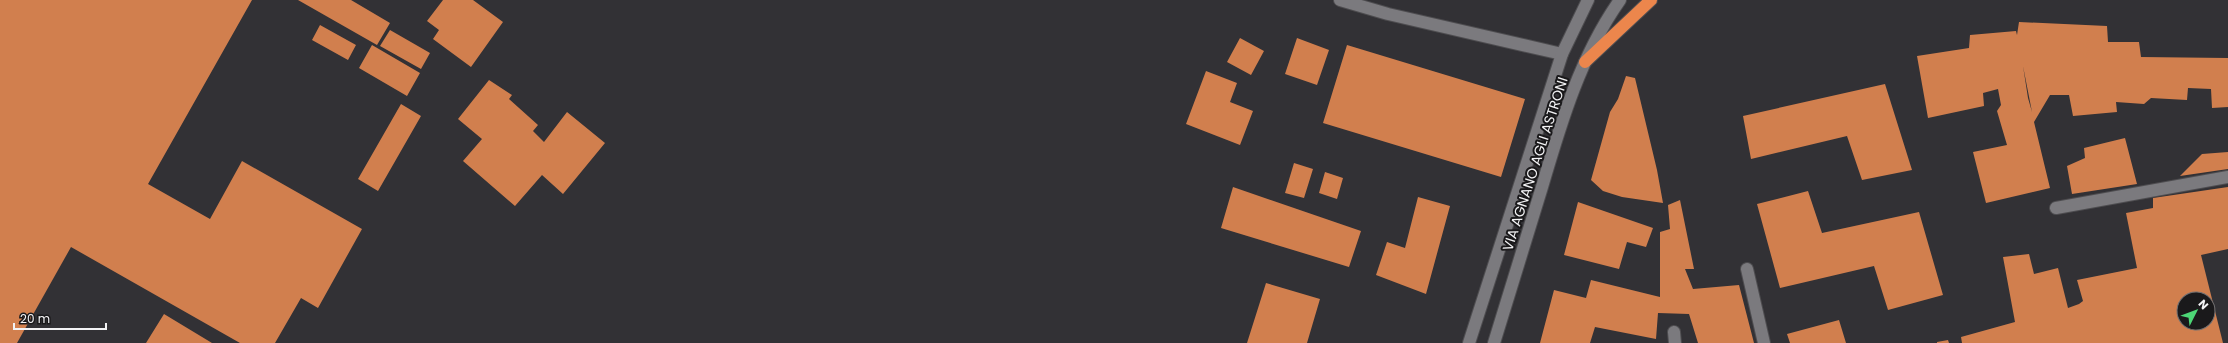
<svg xmlns="http://www.w3.org/2000/svg" width="2228" height="343" font-family="Poppins,sans-serif">
<rect width="100%" height="100%" fill="#323135"/>
<path fill="#d17f4e" fill-rule="evenodd" d="M0 0H252L148 184 210 219 242 161 362 229 318 308 301 298 275 343H240L71 247 17 343H0Z
M298 0H351L390 23 377 45Z
M443 0H473L503 22 471 67 433 39 439 30 427 21Z
M2019 22 2107 26 2108 42H2139L2141 57 2228 58V107L2212 108 2211 89 2188 88 2187 100 2151 98 2144 104 2116 102 2117 112 2073 116 2069 95H2050L2034 122 2050 188 1986 203 1973 152 2007 145 1997 111 2001 105 1998 89 1983 93 1984 106 1928 118 1917 56 1969 48 1970 35 2016 31 2017 35ZM2023 66 2032 112 2028 98Z
M320 25 356 45 348 60 312 40Z
M390 30 430 53 421 69 380 46Z
M1240 38 1264 51 1251 75 1227 62Z
M1297 38 1329 50 1317 85 1285 74Z
M372 45 420 73 407 96 359 68Z
M1347 45 1525 99 1501 177 1323 123Z
M1206 71 1237 83 1230 102 1253 111 1240 145 1186 124Z
M1626 76 1635 78 1657 170 1663 203 1622 197 1603 191 1591 180 1610 112 1618 99Z
M489 80 512 95 509 99 538 125 533 131 544 142 567 112 605 143 563 194 542 175 515 206 463 161 482 139 458 119Z
M1885 84 1912 170 1862 180 1847 136 1751 159 1743 116Z
M401 104 421 116 378 191 358 179Z
M2125 138 2137 184 2072 194 2067 166 2085 158 2084 148Z
M2228 152V169L2180 176 2202 154Z
M1294 163 1313 169 1304 198 1285 193Z
M1325 172 1343 178 1337 199 1319 193Z
M1233 187 1361 231 1349 267 1221 228Z
M2228 187V249L2201 255 2223 343H1962L1961 337 2015 322 2003 257 2029 254 2034 274 2058 268 2068 308 2079 304 2083 301 2077 280 2137 268 2126 213 2153 208V198ZM2184 299H2208V323H2184Z
M1808 191 1822 233 1919 212 1943 295 1888 310 1874 266 1780 288 1757 204Z
M1418 197 1450 206 1426 294 1376 275 1387 242 1405 248Z
M1680 200 1694 269H1685L1693 289 1739 285 1754 343H1698L1689 314 1658 313 1656 339 1595 327 1590 343H1540L1554 290 1586 298 1591 280 1660 297V232L1670 229 1668 205Z
M1578 202 1653 228 1646 247 1627 242 1619 269 1564 255Z
M1266 283 1320 299 1307 343H1247Z
M164 314 212 343H146Z
M1839 320 1846 343H1790L1787 334Z
M1948 340 1949 343H1937V342Z"/>
<g fill="none" stroke-linecap="round" stroke-linejoin="round">
<defs>
<path id="lane" d="M2056 208 2228 177
M1747 269 1764 343
M1674 332 1675 343"/>
<path id="street" d="M1340 0 1388 14 1562 54"/>
<path id="secondary" d="M1469 343 1562 54 1588 0
M1494 343C1510 291 1526 239 1542 187 1561 122 1581 55 1620 0"/>
<path id="highway" d="M1585 62 1651 0"/>
</defs>
<use href="#lane" stroke="#4e4d50" stroke-width="14"/>
<use href="#street" stroke="#4e4d50" stroke-width="14"/>
<use href="#secondary" stroke="#4e4d50" stroke-width="14"/>
<use href="#highway" stroke="#4e4d50" stroke-width="14"/>
<use href="#lane" stroke="#7b7a7e" stroke-width="12"/>
<use href="#street" stroke="#7b7a7e" stroke-width="12"/>
<use href="#secondary" stroke="#7b7a7e" stroke-width="12"/>
<use href="#highway" stroke="#ec864c" stroke-width="12"/>
</g>
<g text-anchor="middle" dominant-baseline="central" stroke-width="4" stroke-linejoin="round" paint-order="stroke">
<g font-size="14" fill="#f3f3f5" stroke="#1a191b">
<text transform="translate(1535 164) rotate(-72)">VIA AGNANO AGLI ASTRONI</text>
</g>
</g>
<g transform="translate(2196 311) rotate(48)"><circle r="19" fill="#1a191b" stroke="#717072"/>
<path d="M0-3L7 15L0 10L-7 15Z" fill="#4dd676"/>
<text y="-6" font-size="11" font-weight="bold" text-anchor="middle" fill="#f3f3f5">N</text>
</g>
<path d="M14 323v6h92v-6" fill="none" stroke="#f3f3f5" stroke-width="2"/>
<text x="20" y="323" font-size="12" fill="#f3f3f5" stroke="#1a191b" stroke-width="3" paint-order="stroke">20 m</text>
</svg>
